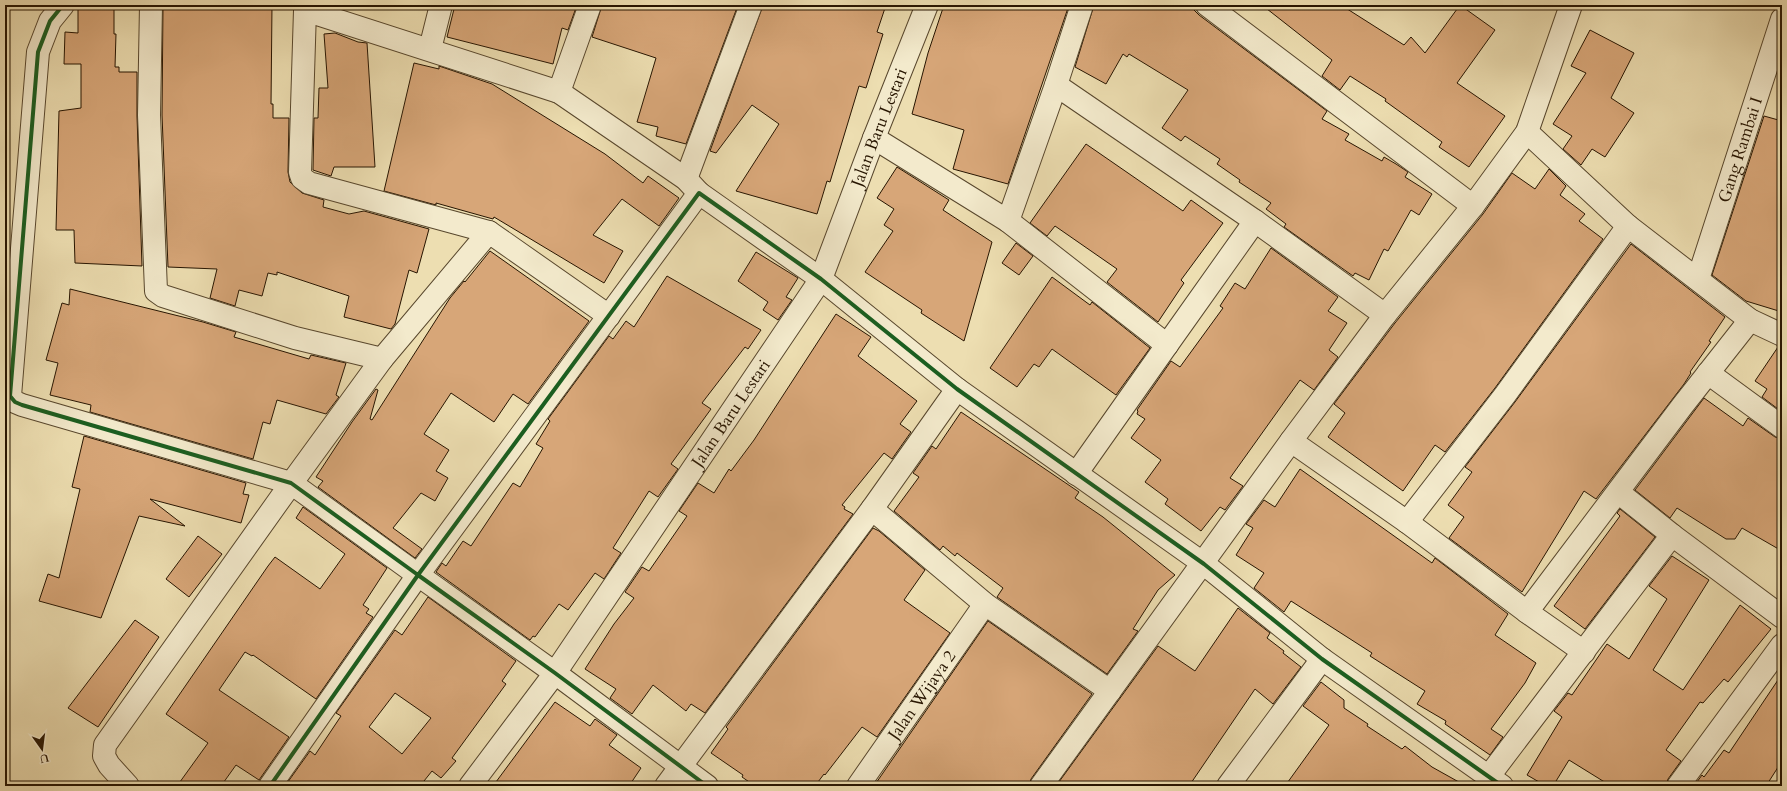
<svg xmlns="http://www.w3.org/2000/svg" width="1787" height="791" font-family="Cardo,serif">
<rect width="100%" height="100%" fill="#eddeb1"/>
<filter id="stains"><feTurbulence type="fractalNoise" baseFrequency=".005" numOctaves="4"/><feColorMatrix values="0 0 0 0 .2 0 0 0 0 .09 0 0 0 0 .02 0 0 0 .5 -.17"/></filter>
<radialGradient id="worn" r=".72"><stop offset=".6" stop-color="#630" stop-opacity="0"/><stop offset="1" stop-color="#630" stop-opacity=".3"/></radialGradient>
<path fill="#d7a678" stroke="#271501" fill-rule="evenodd" d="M78 5 114 6V34H116L115 67H119V72H137V116L142 266 75 263 74 230H56L59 111 81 108V64H64L65 32 78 33Z
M163 5H236V7L272 5 271 104H273V118H289L288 172 290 182 302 193 324 200 323 207 349 214 364 211 429 229 417 273 409 270 395 324 391 329 344 317 349 296 277 272V275L268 273 262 296 239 290 235 306 210 298 217 269 168 267 162 115Z
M455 5H577L568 30 562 28 553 64 447 37Z
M602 5H738L686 144 656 136 658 127 637 122 656 58 592 37Z
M763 5H886L877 32 883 34 866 88 859 86 830 182 827 181 817 214 736 191 779 124 752 105 716 153 710 151Z
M944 5H1069L1008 184 953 169 964 130 912 114 928 53Z
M1094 5H1189L1199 15 1327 111 1322 119 1349 134 1345 140 1382 161 1384 157 1396 164 1408 172 1405 177 1432 194 1419 215 1411 210 1388 251 1384 249 1369 280 1355 273 1353 276 1284 227 1286 224 1266 209 1271 203 1239 182 1240 180 1217 164 1220 159 1185 136 1181 141 1162 128 1188 90 1129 54 1127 57 1123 54 1106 84 1075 67Z
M1262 5H1341L1404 45 1411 37 1425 53 1460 5 1495 30 1457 83 1505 116 1469 167 1439 147 1442 142 1385 101 1386 99 1350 76 1340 90 1322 76 1332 60Z
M1590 30 1634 53 1611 98 1634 113 1605 157 1592 149 1581 165 1563 149 1572 136 1553 124 1586 73 1571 66Z
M335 33 358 42 367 43 375 167H334L331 176 313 170 314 118H318L319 88H328L324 34Z
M414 63 439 69V66L492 84 605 154 643 183 648 176 679 198 659 226 622 199 593 235 623 251 604 283 494 217 493 219 436 203V205L384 191Z
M1764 116 1782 121V312L1746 301 1712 275Z
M1086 144 1183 211 1191 200 1223 223 1181 280 1184 283 1158 322 1107 282 1117 269 1055 226 1047 236 1030 223Z
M897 167 949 200 943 210 992 242 964 341 921 313 922 310 865 272 893 231 884 225 894 209 877 198Z
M1549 169 1566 186 1560 195 1585 214 1579 221 1603 239 1495 388 1445 452 1435 445 1403 491 1328 437 1345 413 1334 404 1395 323 1483 214 1512 173 1535 189Z
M1016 243 1033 256 1019 275 1002 263Z
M1631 244 1725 317 1709 341 1711 342 1690 372 1691 373 1684 384 1596 499 1584 491 1522 592 1449 538 1464 517 1448 505 1472 472 1465 467 1515 402Z
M1271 248 1338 297 1328 311 1347 323 1329 350 1338 357 1314 390 1300 380 1230 478 1243 486 1225 510 1220 507 1201 531 1165 504 1168 499 1145 482 1161 460 1131 438 1145 419 1137 414 1138 411 1137 410 1171 361 1180 367 1223 308 1220 306 1235 283 1245 289Z
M490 251 589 321 528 404 513 394 494 422 451 393 424 434 449 450 436 471 448 478 435 501 421 493 393 528 422 549 415 558 318 487 323 481 316 477 352 422 376 389 378 390 370 419 372 420 450 298 464 281 465 282Z
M756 252 798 278 786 297 792 300 778 320 763 310 768 302 738 281Z
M667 276 761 330 748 349 745 347 702 403 711 409 671 464 678 469 658 497 649 491 613 548 621 553 604 579 595 573 568 610 559 604 535 637 533 636 530 640 436 572 442 563 446 566 463 541 471 546 513 483 520 487 543 448 536 444 550 421 548 419 609 336 613 339 626 321 634 327Z
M1052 277 1090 305 1092 302 1150 348 1116 395 1052 349 1039 367 1034 364 1017 387 990 368Z
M70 289 203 322 236 332 234 337 309 359 311 355 346 363 336 395 339 397 326 414 277 400 270 424 263 422 253 459 90 412 91 405 50 395 58 363 46 360 62 303 69 305Z
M836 314 871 337 858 356 917 401 900 424 911 432 892 459 884 453 842 505 845 507 844 509 853 514 705 713 691 704 686 711 653 685 632 714 610 698 616 689 585 669 614 624 634 598 625 592 642 567 649 571 687 516 679 511 698 483 714 493 729 469 731 471 754 440Z
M1778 347H1782V412L1762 397 1767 389 1755 381Z
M1704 398 1743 426 1748 418 1775 437 1782 439V551L1742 528 1735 539H1726L1677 508 1670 518 1635 490Z
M961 412 1079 492 1075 498 1103 517 1175 575 1158 590 1133 629 1138 631 1107 674 997 597 1003 588 957 553 955 556 943 546 940 550 894 511 919 477 913 473 932 446 936 449Z
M84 436 246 483 243 494 249 495 241 523 150 499 185 526 139 516 101 618 39 601 48 574 59 578 80 489 72 487Z
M1300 469 1432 563 1435 558 1508 614 1495 635 1536 663 1525 683 1491 729 1503 737 1490 755 1445 724 1446 721 1417 704 1425 691 1370 656 1372 653 1291 601 1284 612 1254 588 1264 573 1236 555 1253 528 1246 524 1264 500 1275 507Z
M303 507 387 568 363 605 369 609 366 613 373 617 316 699 253 655 252 656 245 652 219 690 289 737 259 780 236 765 221 786H177L208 743 166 714 268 566 275 557 320 589 345 554 296 518Z
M1620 509 1655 537 1585 629 1554 606 1620 516 1617 513Z
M873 528 879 531 925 570 904 600 950 633 877 737 862 727 825 775 824 774 815 786H755L742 777 743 775 711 753 728 729 726 727Z
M198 536 222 554 189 597 166 579Z
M1672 556 1709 580 1653 670 1683 690 1740 605 1771 629 1728 682 1724 679 1703 703 1700 702 1666 750 1681 761 1668 779 1666 786H1611L1569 760 1553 786H1546L1527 775 1562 717 1554 711 1568 693 1572 695 1607 644 1629 659 1667 599 1649 586Z
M428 597 516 661 502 681 506 684 452 758 456 761 441 778 432 771 420 786H285L310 751 315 755 341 716 336 713 395 630 402 635ZM395 693 431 718 402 754 369 727Z
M1238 608 1270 633 1267 638 1284 651 1283 653 1301 667 1273 704 1255 689 1189 786H1056L1158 646 1195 671Z
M135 620 159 637 98 727 68 708Z
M988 621 1092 694 1031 779 1029 786H874Z
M1782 674V761L1766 786H1694L1702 775 1704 777 1724 750 1729 753Z
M1321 682 1344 700V708L1368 724 1367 726 1402 749 1405 746 1432 767 1466 786H1285L1329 725 1303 706Z
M555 702 590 726 595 719 617 735 609 745 641 768 629 786H493Z"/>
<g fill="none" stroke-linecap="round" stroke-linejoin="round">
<defs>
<g id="minor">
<path d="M63 5 50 21 38 52 10 396 15 402 22 405 291 483 418 575 270 786"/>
<path d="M151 5 149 115 156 291 163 296 295 338 382 359"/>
<path d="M1207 5 1473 206"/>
<path d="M430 49 441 5"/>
<path d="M559 92 590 5"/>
<path d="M1527 132 1628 226 1750 320 1782 335"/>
<path d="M874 138 1008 221 1056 85 1082 5"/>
<path d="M686 179 751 5"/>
<path d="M1008 221 1167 345 1255 221 1056 85"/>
<path d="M1255 221 1385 315"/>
<path d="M489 232 309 183 302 178 300 172 305 10 559 92 686 179 699 193"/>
<path id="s1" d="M1698 279 1782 19"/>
<path d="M1708 373 1782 427"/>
<path d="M1291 441 1407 522 1527 612 1683 405 1750 320"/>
<path d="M1076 474 1167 345"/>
<path d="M1618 492 1672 535 1782 617"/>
<path d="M872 509 957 389"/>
<path d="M1407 522 1505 395 1628 226"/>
<path d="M1527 612 1584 652"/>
<path d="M1489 776 1672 535"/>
<path d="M128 786 109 765 104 756 105 745 285 492 382 359 489 232 609 316"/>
<path id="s2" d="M470 786 555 673 821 279 874 138 927 5"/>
<path d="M666 786 872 509 985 604 1110 691"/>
<path d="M707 786 555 673 418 575 699 193 821 279 957 389 1204 564 1322 659 1502 786"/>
<path id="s3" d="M858 786 985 604"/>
<path d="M1041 786 1291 441 1385 315 1473 206 1527 132 1571 5"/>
<path d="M1228 786 1322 659"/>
<path d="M1678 786 1782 645"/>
</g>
</defs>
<use href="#minor" stroke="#58472d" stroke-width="24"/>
<use href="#minor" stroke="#f3eacc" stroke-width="22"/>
<defs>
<path id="cycleway" d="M63 5 50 21 38 52 10 396 15 402 22 405 291 483 418 575 270 786
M707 786 555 673 418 575 699 193 821 279 957 389 1204 564 1322 659 1502 786"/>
</defs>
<use href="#cycleway" stroke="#f3eacc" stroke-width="6"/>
<use href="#cycleway" stroke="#1b5e20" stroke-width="4"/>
</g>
<g text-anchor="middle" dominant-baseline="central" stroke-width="3.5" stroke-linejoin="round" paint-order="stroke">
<g font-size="17" fill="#271501" stroke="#f3eacc">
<text stroke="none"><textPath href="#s2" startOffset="779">Jalan Baru Lestari</textPath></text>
<text stroke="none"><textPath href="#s1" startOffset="136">Gang Rambai I</textPath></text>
<text stroke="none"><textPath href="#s2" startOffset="455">Jalan Baru Lestari</textPath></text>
<text stroke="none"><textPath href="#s3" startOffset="111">Jalan Wijaya 2</textPath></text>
</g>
</g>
<rect width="1787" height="791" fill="none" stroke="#eddeb1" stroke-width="20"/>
<rect x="6" y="6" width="1775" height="779" fill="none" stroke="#271501" stroke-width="2"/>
<rect x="10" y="10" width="1767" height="771" fill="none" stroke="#271501"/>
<g transform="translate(42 749) rotate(166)" stroke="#f3eacc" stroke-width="3" paint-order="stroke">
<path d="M0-3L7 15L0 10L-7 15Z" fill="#271501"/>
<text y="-6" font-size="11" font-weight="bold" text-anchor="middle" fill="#271501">U</text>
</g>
<rect width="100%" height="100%" filter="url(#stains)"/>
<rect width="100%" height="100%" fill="url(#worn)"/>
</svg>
